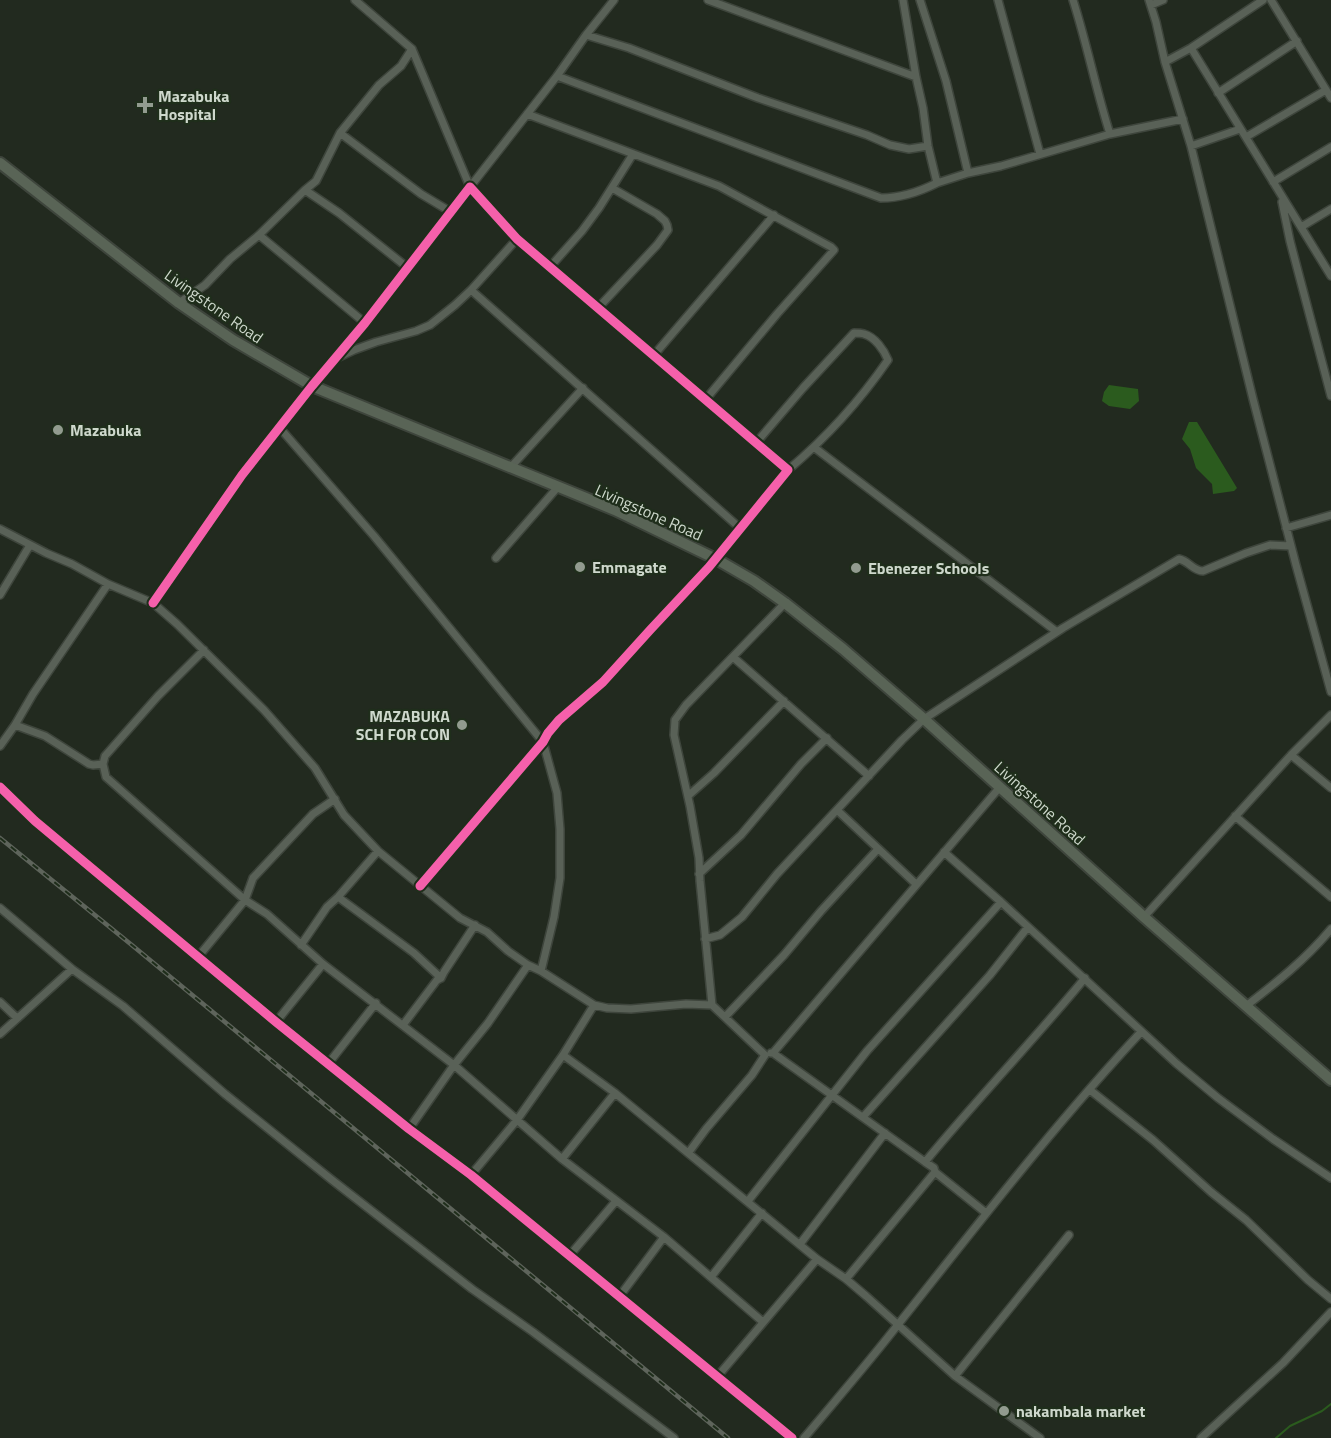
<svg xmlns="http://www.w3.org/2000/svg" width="1331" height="1438" font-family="'Titillium Web',sans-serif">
<rect width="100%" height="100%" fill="#222a1f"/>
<path fill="#2b5b1e" d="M1109 385 1138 389 1139 401 1130 409 1109 406 1102 401 1104 392Z
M1189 422H1197L1237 488 1234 491 1213 494 1212 484 1196 468 1190 449 1182 439Z"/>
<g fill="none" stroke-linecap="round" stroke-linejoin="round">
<path stroke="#2b5b1e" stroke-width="2" d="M1276 1438 1290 1426 1322 1411 1331 1404"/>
<defs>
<path id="minor" d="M355 0 412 49 470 187 557 76 586 35 614 0
M708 0 916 77
M903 0 916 77 923 108 928 146 937 183 968 173 1001 166 1110 134 1183 119
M920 0 946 81 968 173
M998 0 1040 154
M1073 0C1087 44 1096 90 1110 134
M1149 0 1156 22 1165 62 1191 146 1253 399 1296 565 1331 692
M1271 0 1331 98
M1151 5 1163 0
M586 35 629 48 758 98 867 135 890 145 909 149 928 146
M1191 48 1331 276
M1165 62 1191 48 1263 0
M557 76 881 198C901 198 919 192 937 183
M1218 93 1297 41
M527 114 719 186 831 247 834 250 777 314 706 399
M340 133 421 194 451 212
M1246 137 1326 90
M1191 146 1240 129
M1273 182 1331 147
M305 190 339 213 408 268
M1282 202 1290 241 1331 396
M1301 227 1331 209
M259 235 365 323
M550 267 582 231 599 208 633 154
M471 290 741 529
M179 303 205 285 230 259 259 235 305 190 316 181 340 133 379 85 401 66 412 49
M598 308 657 245 668 230 667 225 665 221 657 214 612 188
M654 355 774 215
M337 358 354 350 376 342 416 331 430 325 455 305 471 290 517 239
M279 427 374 536 543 742 557 793 560 829V878L554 917 541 971
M756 443 803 388 854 333C857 333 861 333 864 334 875 337 884 350 888 360 859 402 826 438 788 470
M815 448 1057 632
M510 468 583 388
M1286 528 1331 515
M0 529 46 553 72 564 108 584 153 603 177 624 264 710 315 768 344 815 378 851 460 918 487 932 508 951 528 965 541 971 594 1005 607 1008 631 1009 686 1004 712 1005 765 1055 752 1075 706 1129 689 1152
M496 558 557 488
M0 595 30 545
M153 603 242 475 312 386 365 323 470 187 517 239 788 470 709 567 651 629 603 682 559 720 548 733 543 742 420 886
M204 650 158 696 105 756 103 764 106 777 245 900 267 914 323 964 454 1065 562 1159 664 1237 763 1322
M733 657 869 776
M15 725 33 694 108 584
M0 746 15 725 45 736 89 764 93 765 103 764
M1291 755 1331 788
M0 787 35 821 276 1022 409 1129 471 1175 792 1438
M688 796 714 773 784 701
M837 810 916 884
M1235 816 1331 897
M944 852 1001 902 1177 1064 1218 1098 1273 1139 1331 1178
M699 874 741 835 801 764 827 738
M338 897 414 953 441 978
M0 908 72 969
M1144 917 1291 755 1331 715
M705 939 720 935 742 917 777 874 902 740 924 719 1063 628 1179 559C1189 561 1193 571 1203 571L1246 553 1270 545 1291 546
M301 945 327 907 338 897 378 851
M198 957 245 900 253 878 313 814 335 799
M0 1002 17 1018
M712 1005 700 881 699 858 690 806 674 735 675 720 686 705 785 603
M1246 1006C1277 982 1305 960 1331 929
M725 1017 784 955 821 911 878 849
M276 1022 323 964
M403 1025 437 980 441 978 444 972 475 925
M0 1034 72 969 123 1006 225 1094 332 1180 472 1289 533 1332 674 1438
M771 1053H773L925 1162 934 1168 935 1172 986 1213
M773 1053 1000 787
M563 1055 615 1093 817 1259 846 1279 866 1296 955 1376 1040 1438
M328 1064 376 1003
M1090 1090 1153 1140 1211 1192 1246 1220 1308 1280 1331 1299
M863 1117 990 975 1028 927
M409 1129 454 1065 488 1023 528 965
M562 1159 615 1093
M925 1162C977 1099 1033 1041 1085 978
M471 1175 517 1120 563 1055 594 1005
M748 1201 867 1051 1001 902
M800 1244 885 1133
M570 1255 616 1201
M711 1277 762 1213
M846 1279 935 1172
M619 1297 664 1237
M955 1376 1069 1235
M717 1377 817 1259
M804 1438C836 1400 869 1362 900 1322 978 1224 1055 1124 1141 1032
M1201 1438 1283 1363 1331 1312"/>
<path id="highway" d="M0 163 179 303 233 340 312 386 615 510 716 559 754 581 785 603 843 649 924 719 1144 917 1331 1080"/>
</defs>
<use href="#minor" stroke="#3e453c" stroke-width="10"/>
<use href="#highway" stroke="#3e453c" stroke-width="14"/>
<use href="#minor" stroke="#596157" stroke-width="7"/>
<use href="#highway" stroke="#596456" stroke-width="10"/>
<defs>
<path id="rail" d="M0 838 133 946 728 1438"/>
</defs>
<use href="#rail" stroke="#5e645b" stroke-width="4.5"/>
<use href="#rail" stroke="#1f2e1b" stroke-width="2" stroke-dasharray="7" stroke-linecap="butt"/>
<defs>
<path id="cycleway" d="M153 603 242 475 312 386 365 323 470 187 517 239 788 470 709 567 651 629 603 682 559 720 548 733 543 742 420 886
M0 787 35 821 276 1022 409 1129 471 1175 792 1438"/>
</defs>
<use href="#cycleway" stroke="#1f2e1b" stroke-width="13"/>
<use href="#cycleway" stroke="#f560ab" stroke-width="9"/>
</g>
<g fill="#929b8f" stroke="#1f2e1b" stroke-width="2">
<path d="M142 96h6v6h6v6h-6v6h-6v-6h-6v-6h6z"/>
<circle cx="58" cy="430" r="6"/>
<circle cx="580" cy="567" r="6"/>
<circle cx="856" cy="568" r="6"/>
<circle cx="462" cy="725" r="6"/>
<circle cx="1004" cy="1411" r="6"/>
</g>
<g text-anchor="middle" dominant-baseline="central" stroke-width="4.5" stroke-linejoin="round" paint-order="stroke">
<g font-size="16" font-weight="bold" fill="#ced8cc" stroke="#1f2e1b" text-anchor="start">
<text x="158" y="96">Mazabuka<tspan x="158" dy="18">Hospital</tspan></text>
<text x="70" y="430">Mazabuka</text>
<text x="592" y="567">Emmagate</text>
<text x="868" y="568">Ebenezer Schools</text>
<text x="450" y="716" text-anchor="end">MAZABUKA<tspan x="450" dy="18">SCH FOR CON</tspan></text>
<text x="1016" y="1411">nakambala market</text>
</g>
<g font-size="16" fill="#ced8cc" stroke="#1f2e1b">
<text transform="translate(214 306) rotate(35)">Livingstone Road</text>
<text transform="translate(649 512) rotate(24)">Livingstone Road</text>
<text transform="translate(1040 803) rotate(42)">Livingstone Road</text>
</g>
</g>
</svg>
